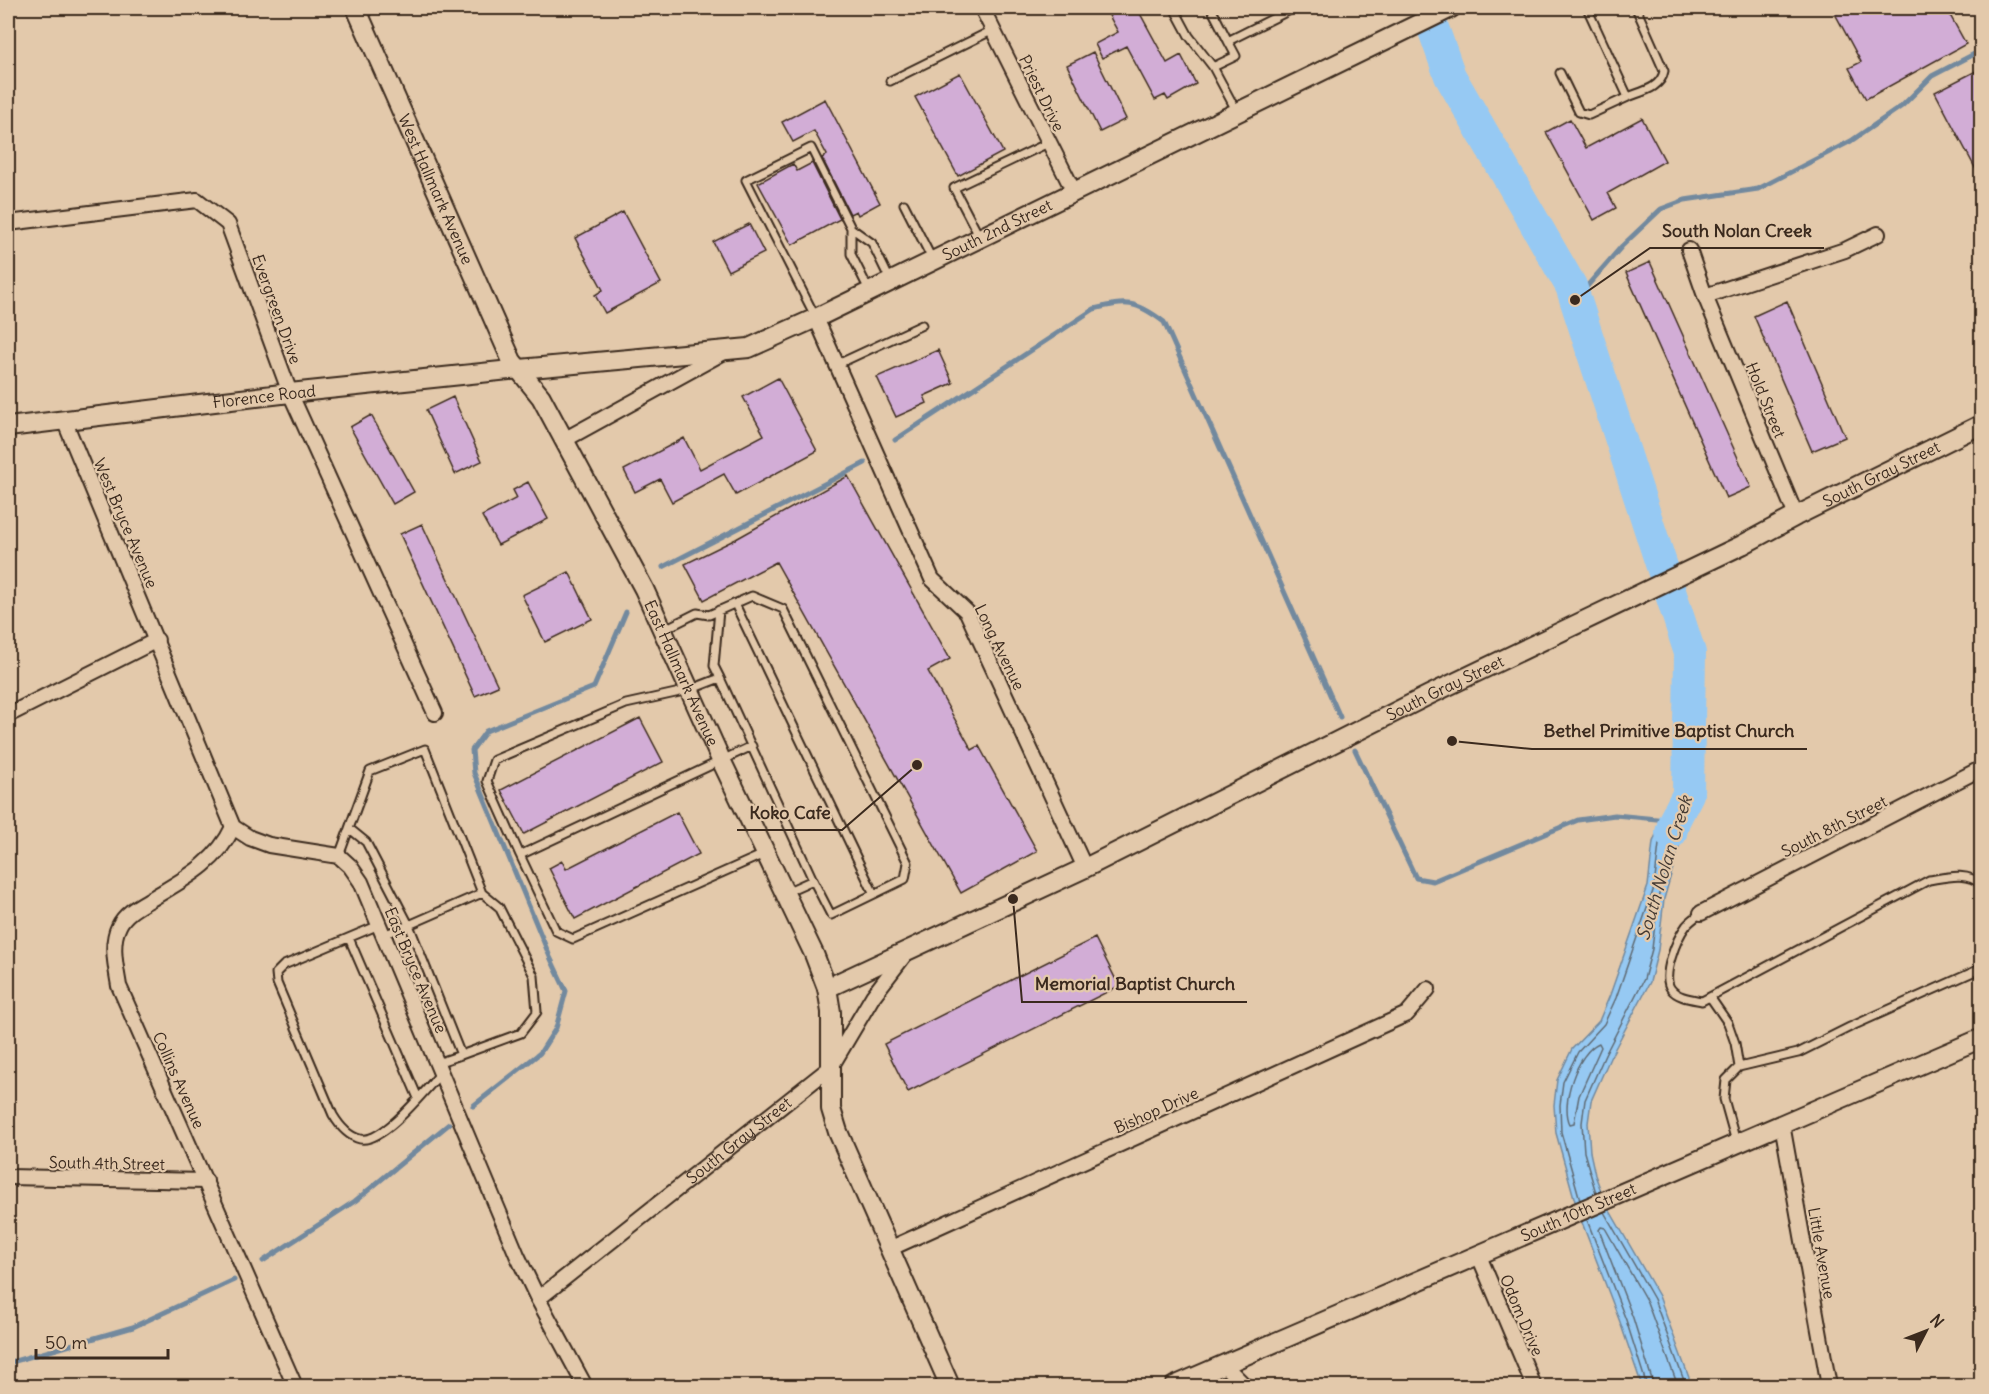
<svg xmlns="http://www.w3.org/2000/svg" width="1989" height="1394" font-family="Delius,sans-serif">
<rect width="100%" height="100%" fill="#e3c9ab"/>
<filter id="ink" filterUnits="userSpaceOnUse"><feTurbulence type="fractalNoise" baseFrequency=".0167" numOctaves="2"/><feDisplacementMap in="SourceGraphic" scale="12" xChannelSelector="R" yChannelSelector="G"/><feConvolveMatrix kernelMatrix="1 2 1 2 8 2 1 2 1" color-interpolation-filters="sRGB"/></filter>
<g filter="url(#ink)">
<path fill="#96c9f3" stroke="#72899e" stroke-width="1.5" d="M1688 794 1689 812 1664 899 1658 950 1650 982 1610 1058 1591 1101 1588 1123 1590 1152 1595 1175 1606 1204 1659 1296 1692 1386H1642L1620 1322 1578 1212 1556 1133 1554 1105 1557 1080 1572 1049 1599 1021 1610 995 1648 886 1653 842 1666 809Z"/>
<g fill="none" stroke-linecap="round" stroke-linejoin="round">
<path stroke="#5f6a73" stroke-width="1.5" d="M1599 1043 1601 1047 1579 1096 1574 1123 1570 1124C1560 1104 1577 1052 1599 1043Z
M1580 1200 1561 1132 1560 1105 1563 1082 1578 1052 1604 1024 1616 998 1654 888 1659 844 1671 813 1680 808 1683 812 1658 898 1652 949 1644 979 1605 1055 1585 1100 1582 1123 1584 1152 1596 1193
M1604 1212 1654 1299 1686 1386
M1587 1220 1626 1320 1647 1386
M1654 1386 1633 1318 1599 1230 1601 1227 1605 1228 1647 1302 1678 1386"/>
<path stroke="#72899e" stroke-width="5" d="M1575 300 1622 246 1661 209 1685 200 1758 189 1851 141 1902 106 1932 76 1982 50
M895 440 1094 309C1127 301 1135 300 1164 322L1340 717
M663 567 865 463
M1355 750 1416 878 1433 881 1578 820 1615 815 1667 820
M473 1106 540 1053 556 1028 566 991 550 957 474 773 472 750 486 731 594 687 626 612
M263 1261 355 1201 449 1124
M8 1363 133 1327 234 1280"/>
<path stroke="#96c9f3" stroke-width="32" d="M1426 8 1450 76 1571 286 1690 653 1688 794 1674 821 1671 833"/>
</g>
<path fill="#d2add6" stroke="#3b2a1e" stroke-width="1.5" d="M1105 8H1137L1167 63 1181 55 1196 84 1168 100 1165 95 1155 100 1126 46 1102 58 1095 44 1118 32Z
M1832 8H1946L1966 44 1866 99 1849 68 1861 62Z
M1093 52 1126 119 1100 132 1067 65Z
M1982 68V181L1935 92Z
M960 73 1003 152 958 176 915 97Z
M825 99 880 203 858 215 856 211 850 214 822 158 827 155 814 131 793 142 782 122Z
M1642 118 1665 161 1608 193 1616 208 1594 220 1546 132 1570 119 1586 148Z
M812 163 840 219 792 245 758 183 793 164 797 171Z
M623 212 661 283 605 313 595 295 603 290 575 238Z
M749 224 764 253 728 271 713 242Z
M1650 262 1751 487 1726 498 1626 273Z
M1787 301 1845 437 1812 451 1754 316Z
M938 350 953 383 924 396 927 403 896 417 877 377Z
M778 378 817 451 736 495 724 474 672 502 660 479 635 492 624 470 684 438 700 469 764 435 743 397Z
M453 397 482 461 455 474 426 410Z
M371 415 414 492 393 504 350 427Z
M848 476 950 659 928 671 972 750 979 746 1037 851 961 893 776 562 704 600 685 564 736 539Z
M528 482 548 519 498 545 482 516 517 498 513 490Z
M422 524 498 686 475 696 400 534Z
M569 572 592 619 545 642 522 595Z
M640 718 663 762 524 834 501 790Z
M677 812 699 854 575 919 549 868 562 861 566 869Z
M1095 938 1119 986 908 1092 884 1044Z"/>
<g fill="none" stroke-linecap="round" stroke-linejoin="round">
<defs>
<path id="service" d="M1174 8 1189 36 1213 67
M1211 8 1228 41
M1587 8 1628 97C1643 91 1661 88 1664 71L1636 8
M1560 73 1579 112 1589 115 1628 97
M890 81 993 30
M1237 112 1213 67 1236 56 1228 41 1294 8
M904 204 933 261
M851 228 872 243 890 280
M980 238 954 188 1048 143
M816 318 746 180 811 148 851 228V254L870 292
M838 364 922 325
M735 604 874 894
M719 610 714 666 720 678
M665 629 697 613 709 615 752 596 783 609 908 863 905 879 831 915 813 880 786 892
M752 746 520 855 487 781 494 760 626 704 689 690 720 678 813 880
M350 829 366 842 409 925 383 935
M520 855 556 931 573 939 764 854
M339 856 370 771 425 749 482 893 499 907 534 976 537 1012 521 1033 461 1055 409 925 482 893
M1701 913C1696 917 1690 921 1686 926 1677 938 1661 976 1671 989 1678 998 1692 999 1702 1001L1929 880C1947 877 1967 871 1982 885
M379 925 284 965 276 973 277 983 333 1115C339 1125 347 1136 360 1139 383 1144 426 1089 441 1073
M349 938 418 1098
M1710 997 1728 1023 1735 1043 1739 1067
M437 1063 461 1055
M1736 1142 1724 1099 1726 1080 1739 1067 1798 1053 1850 1027 1982 968"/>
<g id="minor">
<path d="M982 8 1074 192"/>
<path d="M8 223 197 200 228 224 290 393 435 713"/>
<path d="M1689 250 1705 296 1796 516"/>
<path d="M1705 296 1845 250 1878 234"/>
<path d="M816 318 932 579 967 612 1085 868"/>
<path d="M64 420 233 827 250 838 269 845 339 856 350 866 361 882 517 1255 538 1299 585 1386"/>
<path d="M564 440 724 352"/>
<path d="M8 715 157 640"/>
<path d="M233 827C216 864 184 879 151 899 139 906 125 913 119 926 110 944 116 967 119 986L295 1386"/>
<path d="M1701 913 1982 768"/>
<path d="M1782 1124 1829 1386"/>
<path d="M8 1177 206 1181"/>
<path d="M889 1249 1407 1014 1428 989"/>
<path d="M1479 1256 1534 1386"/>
<path id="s1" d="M538 1299 831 1067 873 996 906 953"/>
<path d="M1224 1365 1245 1386"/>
</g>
<g id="tertiary">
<path id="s2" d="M356 8 512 361 541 397 644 589 721 760 814 954 827 988 831 1012V1109L838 1132 950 1386"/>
<path id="s3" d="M8 427 290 393 520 369 749 348 816 318 1451 8"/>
<path id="s4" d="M827 988 1085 868 1429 695 1742 545 1796 516 1982 424"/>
<path id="s5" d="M1174 1386 1982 1038"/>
</g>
</defs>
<use href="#service" stroke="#3b2a1e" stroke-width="11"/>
<use href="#minor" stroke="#3b2a1e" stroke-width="18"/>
<use href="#tertiary" stroke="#3b2a1e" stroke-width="22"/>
<use href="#service" stroke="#e3c9ab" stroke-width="7"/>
<use href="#minor" stroke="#e3c9ab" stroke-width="14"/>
<use href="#tertiary" stroke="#e3c9ab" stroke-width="18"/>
</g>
</g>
<g text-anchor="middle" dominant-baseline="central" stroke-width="4.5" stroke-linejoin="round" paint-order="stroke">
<g font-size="16" fill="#3b2a1e" stroke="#e3c9ab">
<text transform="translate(1042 93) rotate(64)">Priest Drive</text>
<text stroke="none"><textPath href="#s2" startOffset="198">West Hallmark Avenue</textPath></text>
<text stroke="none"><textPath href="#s3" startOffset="1020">South 2nd Street</textPath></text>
<text transform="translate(277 309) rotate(70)">Evergreen Drive</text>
<text stroke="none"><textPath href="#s3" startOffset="258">Florence Road</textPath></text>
<text transform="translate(1766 400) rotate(68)">Hold Street</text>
<text stroke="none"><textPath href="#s4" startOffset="1173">South Gray Street</textPath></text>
<text transform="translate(126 523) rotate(67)">West Bryce Avenue</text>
<text transform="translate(1000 647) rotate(64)">Long Avenue</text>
<text stroke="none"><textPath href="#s2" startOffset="742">East Hallmark Avenue</textPath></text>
<text stroke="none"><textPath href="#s4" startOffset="687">South Gray Street</textPath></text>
<text transform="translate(1834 826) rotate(-27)">South 8th Street</text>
<text transform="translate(416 970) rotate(67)">East Bryce Avenue</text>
<text transform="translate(179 1080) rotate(66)">Collins Avenue</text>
<text transform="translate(1156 1110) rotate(-24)">Bishop Drive</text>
<text stroke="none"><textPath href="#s1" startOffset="256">South Gray Street</textPath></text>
<text transform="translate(107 1163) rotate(1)">South 4th Street</text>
<text stroke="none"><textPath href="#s5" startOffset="440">South 10th Street</textPath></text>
<text transform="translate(1822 1253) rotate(80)">Little Avenue</text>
<text transform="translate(1522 1315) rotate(67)">Odom Drive</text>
</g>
<g font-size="18" font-style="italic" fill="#443a33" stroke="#e3c9ab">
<text transform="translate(1664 868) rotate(-73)">South Nolan Creek</text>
</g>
</g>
<path fill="none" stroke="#3b2a1e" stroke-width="2" d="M1575 300L1650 248H1824M1452 741L1532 749H1807M917 765L842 830H737M1013 899L1022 1002H1247"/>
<g fill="#3b2a1e" stroke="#e3c9ab" stroke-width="2">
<circle cx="1575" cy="300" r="6"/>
<circle cx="1452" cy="741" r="6"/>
<circle cx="917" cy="765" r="6"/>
<circle cx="1013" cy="899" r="6"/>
</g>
<g font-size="18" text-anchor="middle" font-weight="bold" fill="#3b2a1e" stroke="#e3c9ab" stroke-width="4.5" stroke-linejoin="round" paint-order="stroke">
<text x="1737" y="237">South Nolan Creek</text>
<text x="1669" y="737">Bethel Primitive Baptist Church</text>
<text x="790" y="819">Koko Cafe</text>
<text x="1135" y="990">Memorial Baptist Church</text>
</g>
<rect width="1989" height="1394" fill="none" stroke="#e3c9ab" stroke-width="30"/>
<rect x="15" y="15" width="1959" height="1364" fill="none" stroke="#3b2a1e" stroke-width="2" filter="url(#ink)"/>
<g transform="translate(1926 1331) rotate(48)" stroke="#e3c9ab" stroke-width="4.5" paint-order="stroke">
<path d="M0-4.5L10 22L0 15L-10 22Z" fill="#3b2a1e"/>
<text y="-9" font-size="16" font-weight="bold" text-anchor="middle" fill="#3b2a1e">N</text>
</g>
<path d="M36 1349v9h132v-9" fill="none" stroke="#3b2a1e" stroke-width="3"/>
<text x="45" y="1349" font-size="18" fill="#3b2a1e" stroke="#e3c9ab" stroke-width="4.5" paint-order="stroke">50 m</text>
</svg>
